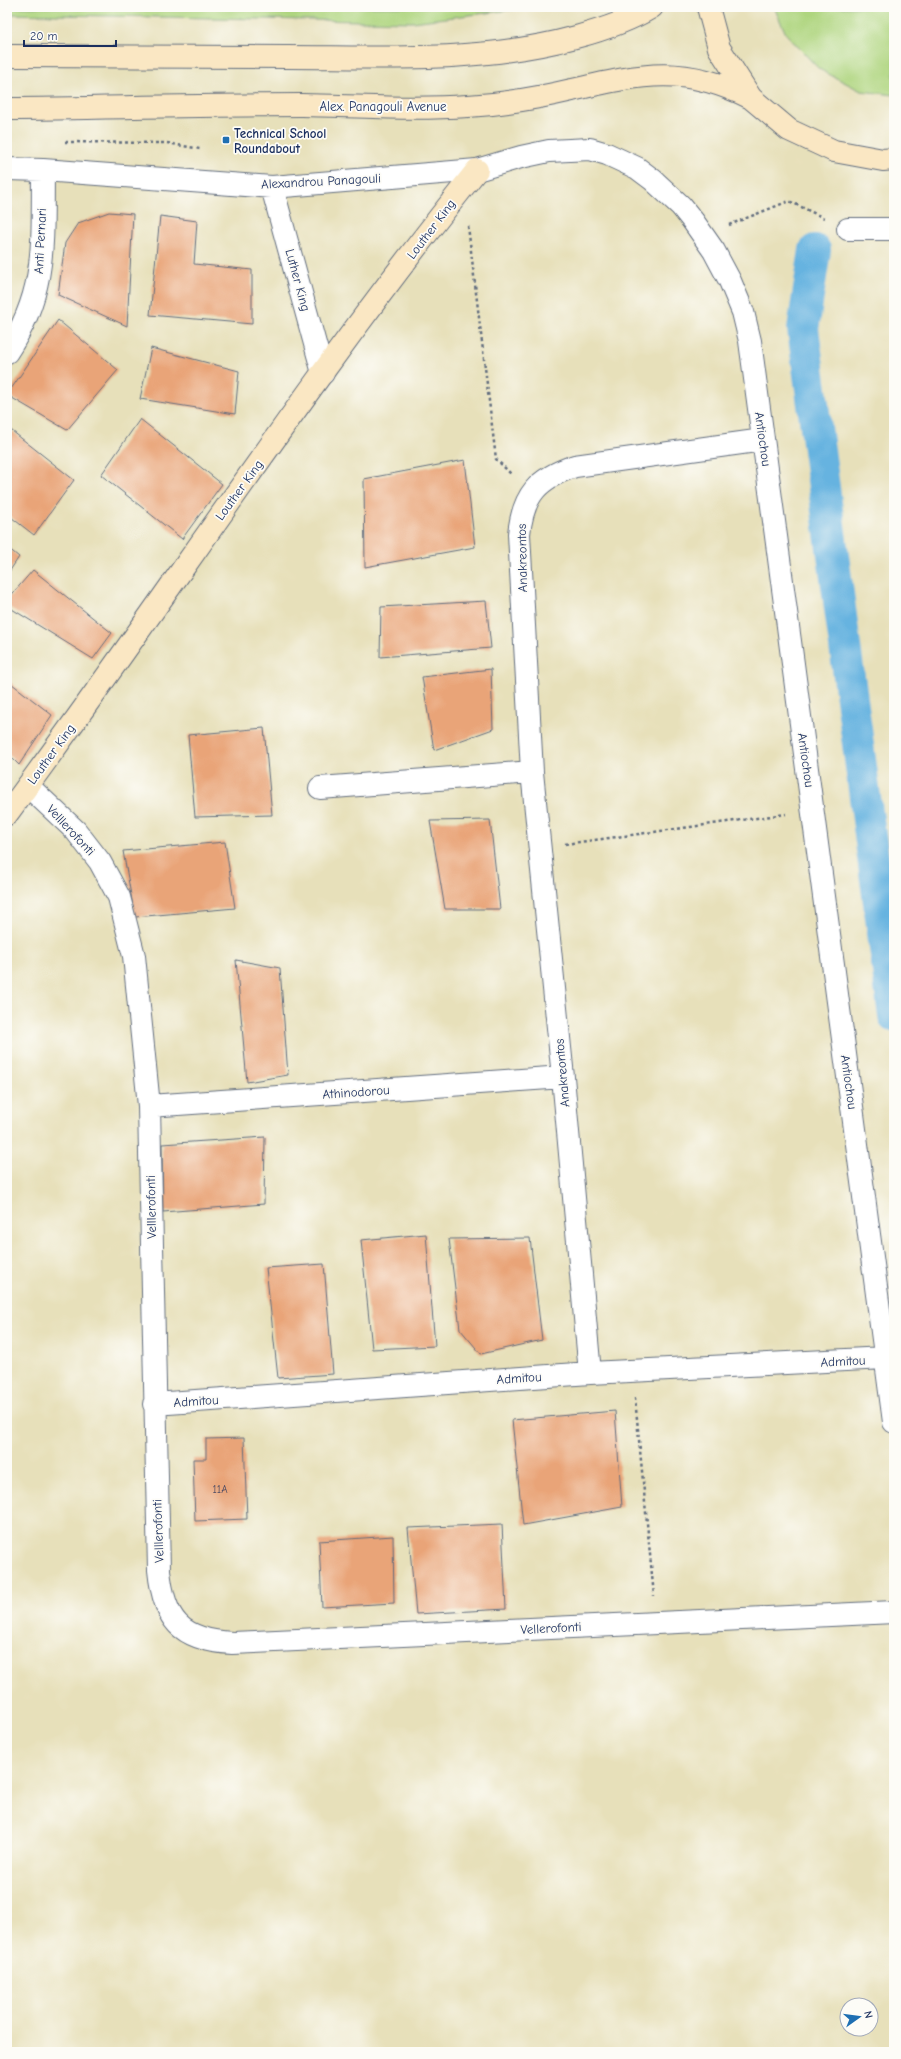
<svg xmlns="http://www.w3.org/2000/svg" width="901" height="2059" font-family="'Comic Neue',sans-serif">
<rect width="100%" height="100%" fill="#fdfcf7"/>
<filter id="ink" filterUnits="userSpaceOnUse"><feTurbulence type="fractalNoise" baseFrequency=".025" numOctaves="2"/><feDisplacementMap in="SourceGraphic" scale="8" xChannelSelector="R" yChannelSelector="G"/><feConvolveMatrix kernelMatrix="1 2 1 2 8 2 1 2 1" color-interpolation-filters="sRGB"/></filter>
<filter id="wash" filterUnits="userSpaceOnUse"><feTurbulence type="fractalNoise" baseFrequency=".012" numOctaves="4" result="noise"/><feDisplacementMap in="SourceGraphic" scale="16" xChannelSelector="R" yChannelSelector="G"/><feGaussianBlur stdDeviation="0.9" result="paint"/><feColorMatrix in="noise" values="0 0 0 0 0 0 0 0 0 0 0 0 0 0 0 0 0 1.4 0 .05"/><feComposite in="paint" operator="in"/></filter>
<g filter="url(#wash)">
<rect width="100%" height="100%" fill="#e7e0ba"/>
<path fill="#afd57f" stroke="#65826e" d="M7 7H536L412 22 7 14Z
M774 7H894V95L861 91 819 69 786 34Z"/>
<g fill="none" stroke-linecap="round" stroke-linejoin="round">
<path stroke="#66b3e0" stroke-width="32" d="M815 250 803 329 894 1016"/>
</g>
<g id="blocks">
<path fill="#e9a478" d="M109 212 133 214 127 326 58 295 65 243 78 223Z
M160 216 197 221 194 264 252 270V324L150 315Z
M58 320 118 370 67 430 7 395Z
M151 348 239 371 235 414 140 399Z
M140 419 222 484 182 539 101 475Z
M7 427 74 480 34 535 7 514Z
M465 460 475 547 365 567 364 479Z
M7 547 19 557 7 575Z
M33 570 112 633 93 659 7 606V600Z
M486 601 491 648 380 657 381 607Z
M491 669 493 729 434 750 422 677Z
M7 680 52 715 19 765 7 753Z
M264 728 272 815 195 817 188 735Z
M490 820 500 909H445L430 821Z
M225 842 235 908 135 917 123 851Z
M236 960 280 968 288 1075 247 1082Z
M265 1137 264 1204 163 1212 162 1144Z
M426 1234 435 1346 372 1349 361 1240Z
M530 1238 542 1340 481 1354 460 1329 449 1239Z
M324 1264 333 1374 278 1378 266 1268Z
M615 1411 622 1507 523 1525 512 1420Z
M244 1438 247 1519 195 1521 193 1459H206V1439Z
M502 1524 506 1609 416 1614 408 1528Z
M393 1536 394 1603 322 1607 319 1541Z"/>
</g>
</g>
<g filter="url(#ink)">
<use href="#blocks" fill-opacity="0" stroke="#626d7e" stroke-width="1"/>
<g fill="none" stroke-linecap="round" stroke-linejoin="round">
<defs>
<path id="street" d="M7 169 43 170 272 187 477 170 521 157 549 151 590 149 607 154 637 168 653 180 681 206 693 221 714 251 730 281 743 312 750 341 894 1422
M272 187 323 373
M848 229H894
M7 352C48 291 42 240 43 170
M28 786 76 831 100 862 119 897 134 956 149 1106 159 1570C164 1620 180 1640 232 1643L894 1612
M320 788 532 772
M149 1106 563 1077
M590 1373 563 1077 532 772 519 534C523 495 538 478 575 466L763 440
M154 1404 590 1373 885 1358"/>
<path id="secondary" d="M708 7 719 48 751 98 789 130 834 151 883 160 894 159
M7 56C100 57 193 57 286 57 384 57 481 63 576 37 602 30 629 21 652 7
M7 109C105 108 203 105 302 105 357 106 412 110 468 106 502 104 538 98 572 90 642 74 684 64 751 98
M7 814C165 601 310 377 477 170"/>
</defs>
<use href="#street" stroke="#626d7e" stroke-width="24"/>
<use href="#secondary" stroke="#626d7e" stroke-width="24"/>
<path stroke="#626d7e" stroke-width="2.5" stroke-dasharray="3 3" stroke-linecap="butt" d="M65 142 167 143 200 149
M729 225 789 201 824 218
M468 226 496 459 512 475
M565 844 786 814
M635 1398 654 1596"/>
<use href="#street" stroke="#fff" stroke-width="22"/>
<use href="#secondary" stroke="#fae7c3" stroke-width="22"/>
</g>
</g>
<rect fill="#1f6fb2" stroke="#fdfcf7" stroke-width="1.5" x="222" y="136" width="8" height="8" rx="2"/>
<g text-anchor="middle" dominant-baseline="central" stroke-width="3.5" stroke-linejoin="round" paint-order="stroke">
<g font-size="11" fill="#4e4c64">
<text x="220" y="1489">11A</text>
</g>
<g font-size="13" fill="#1b2f5e" stroke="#fdfcf7">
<text x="383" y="106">Alex. Panagouli Avenue</text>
<text transform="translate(321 181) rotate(-3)">Alexandrou Panagouli</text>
<text transform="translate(431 229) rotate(-53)">Louther King</text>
<text transform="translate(40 241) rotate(-87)">Anti Pernari</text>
<text transform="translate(298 280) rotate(75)">Luther King</text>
<text transform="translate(763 439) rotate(82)">Antiochou</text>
<text transform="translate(239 490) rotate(-54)">Louther King</text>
<text transform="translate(522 558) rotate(-91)">Anakreontos</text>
<text transform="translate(51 754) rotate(-54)">Louther King</text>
<text transform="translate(806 760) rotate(82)">Antiochou</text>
<text transform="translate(71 830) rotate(47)">Velllerofonti</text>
<text transform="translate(562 1073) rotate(-95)">Anakreontos</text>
<text transform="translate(849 1082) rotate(82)">Antiochou</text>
<text transform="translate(356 1092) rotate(-4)">Athinodorou</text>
<text transform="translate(151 1207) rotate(-91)">Velllerofonti</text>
<text transform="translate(843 1361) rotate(-3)">Admitou</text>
<text transform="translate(519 1378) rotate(-4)">Admitou</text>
<text transform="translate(196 1401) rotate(-4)">Admitou</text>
<text transform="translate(158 1531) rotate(-92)">Velllerofonti</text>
<text transform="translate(551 1628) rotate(-3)">Vellerofonti</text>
</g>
<g font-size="13" font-weight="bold" fill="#1b2f5e" stroke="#fdfcf7" text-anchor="start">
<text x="234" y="133">Technical School<tspan x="234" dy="15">Roundabout</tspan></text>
</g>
</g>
<rect width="901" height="2059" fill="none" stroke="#fdfcf7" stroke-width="24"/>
<g transform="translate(859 2017) rotate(76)"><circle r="19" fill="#fdfcf7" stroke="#a3aaba"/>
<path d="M0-3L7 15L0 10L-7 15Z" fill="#1f6fb2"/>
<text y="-6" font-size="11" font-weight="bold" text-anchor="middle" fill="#1b2f5e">N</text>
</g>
<path d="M24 40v6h92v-6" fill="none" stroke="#1b2f5e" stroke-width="2"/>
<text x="30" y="40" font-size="12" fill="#1b2f5e" stroke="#fdfcf7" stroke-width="3" paint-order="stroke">20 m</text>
</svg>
